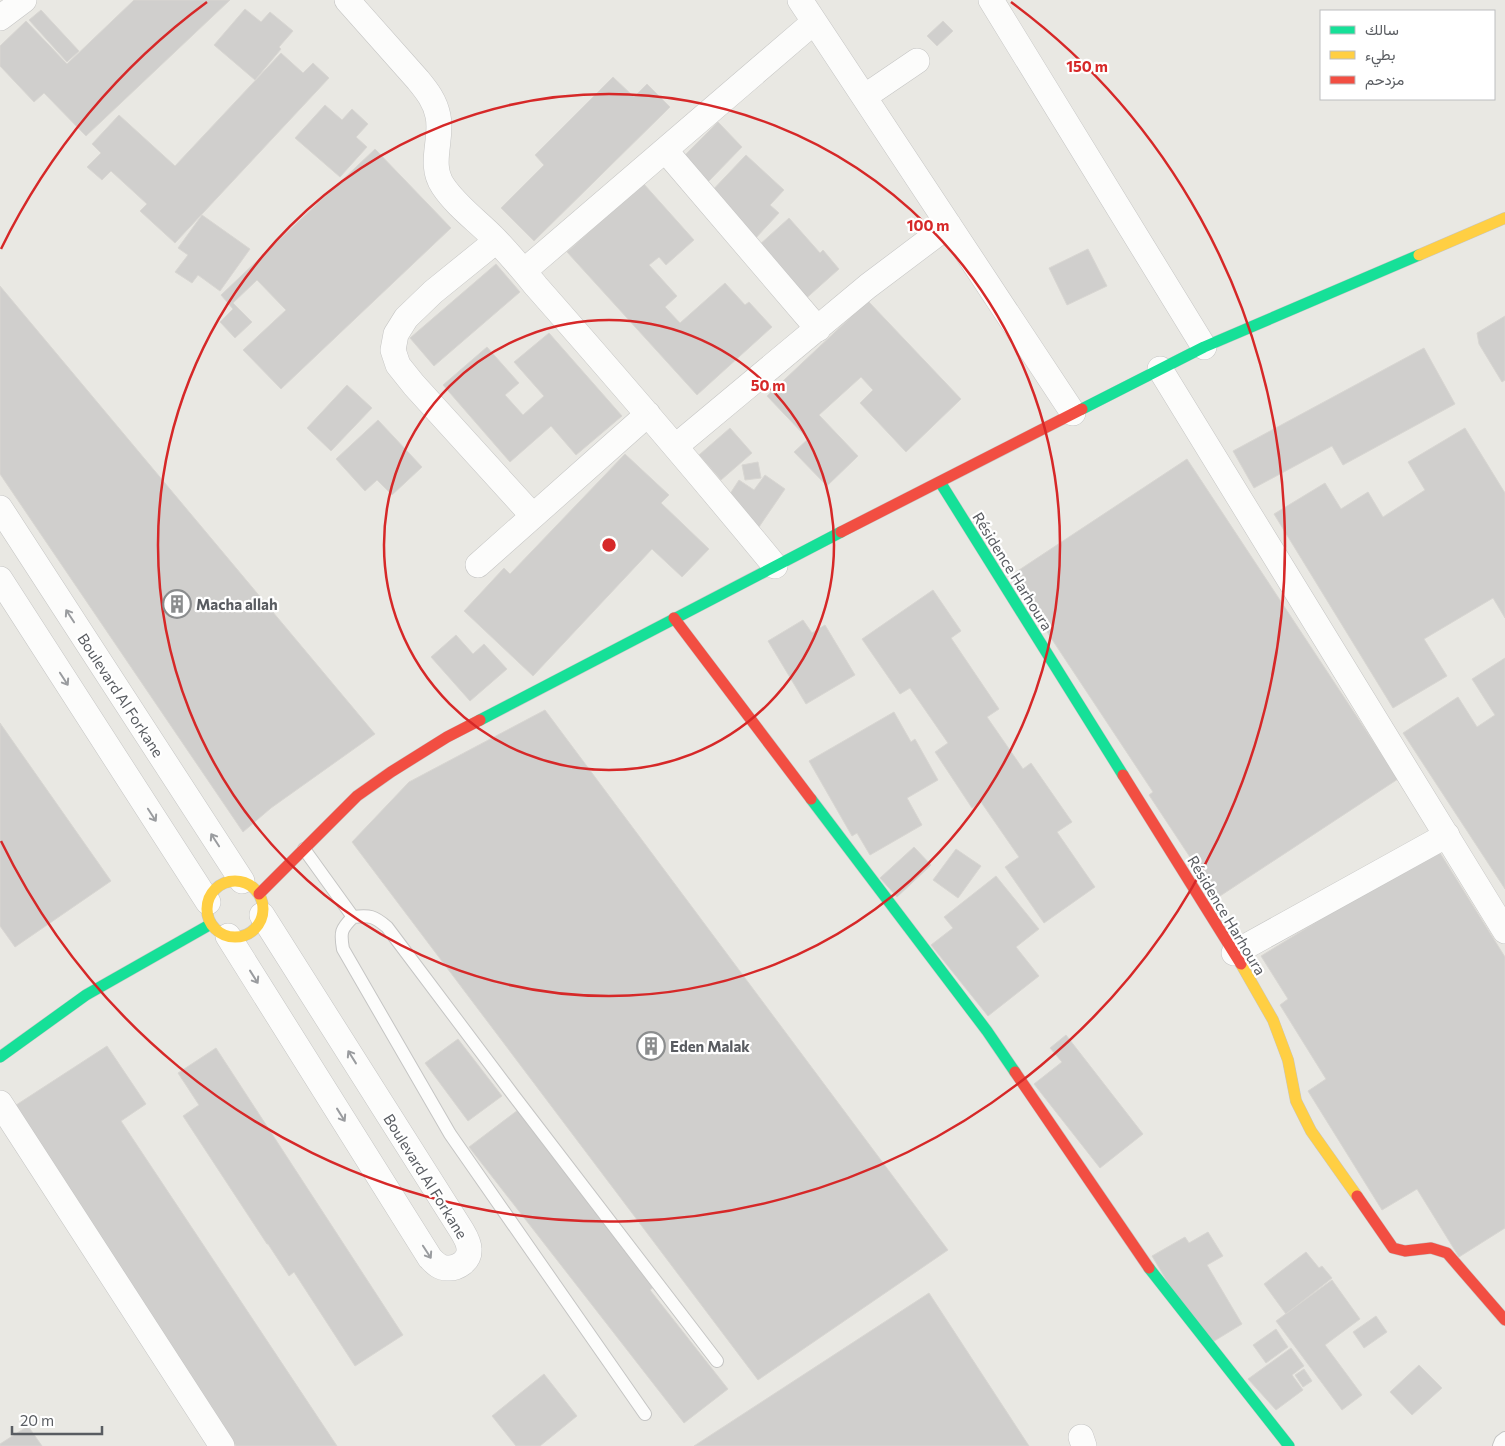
<svg xmlns="http://www.w3.org/2000/svg" width="1505" height="1446" font-family="Commissioner,Vazirmatn,sans-serif">
<rect width="100%" height="100%" fill="#e9e8e3"/>
<path fill="#d0cfcd" stroke="#d8d6d2" d="M134 0H230L86 136 44 93 34 102 0 66V46L26 21 67 64Z
M245 9 261 22 270 12 293 31 279 47 281 49 255 80 214 45Z
M41 10 79 51 67 62 29 20Z
M943 21 953 31 937 46 927 36Z
M281 53 303 73 313 63 329 78 175 243 140 211 147 204 111 171 102 180 87 167 101 153 92 144 119 115 175 166Z
M613 77 634 97 647 84 670 107 534 241 501 208 544 165 535 155Z
M325 105 342 120 352 109 368 124 356 137 367 147 340 177 295 138Z
M718 122 742 147 707 183 682 158Z
M375 149 451 228 281 389 243 350 286 310 257 280 233 303 252 322 235 338 220 322 233 309 221 295Z
M746 155 784 190 770 205 779 213 754 240 707 196Z
M643 183 694 240 666 265 659 257 649 265 677 296 665 307 680 323 725 283 745 305 749 302 772 327 697 395 567 252Z
M202 215 250 249 220 291 198 275 192 283 175 272 188 255 178 248Z
M789 218 820 253 823 250 839 269 802 302 758 246Z
M1088 249 1107 286 1067 305 1049 268Z
M496 264 520 292 434 366 410 338Z
M0 286 375 734 271 808 243 832 0 474Z
M868 301 961 399 906 452 860 403 873 390 861 377 819 415 858 456 827 486 794 452 808 439 767 396Z
M1505 316V380L1502 382 1479 344 1477 333Z
M549 333 622 416 576 455 551 426 510 462 443 385 487 347 519 383 505 395 523 415 544 396 514 362Z
M1424 348 1455 404 1343 465 1332 446 1254 488 1233 451Z
M347 385 372 408 331 451 307 428Z
M378 420 422 467 392 495 377 480 365 491 336 459Z
M730 428 752 453 721 480 699 455Z
M1465 428 1505 493V618L1493 598 1424 639 1447 676 1393 708 1274 514 1325 483 1341 509 1368 492 1383 517 1425 490 1408 462Z
M625 454 669 495 661 503 709 549 682 577 652 549 533 676 464 611 504 568 510 574Z
M1187 459 1398 779 1217 898 1149 795 1153 792 1010 576Z
M758 462 761 478 745 480 742 465Z
M765 475 785 489 759 527 724 503 739 480 754 490Z
M933 590 961 631 951 638 999 709 987 717 1023 769 1031 763 1072 822 1057 832 1095 887 1044 923 1005 867 1019 857 981 802 972 808 935 752 948 743 910 688 900 694 862 639Z
M803 620 812 633 825 625 855 675 806 704 768 641Z
M456 635 473 654 484 644 507 669 470 701 431 657Z
M1505 658V889L1403 733 1458 697 1477 727 1495 715 1472 679Z
M545 710 948 1250 758 1380 352 842 409 782Z
M894 712 911 742 915 739 938 780 907 798 922 825 870 855 857 833 852 836 809 761Z
M0 723 111 881 15 947 0 926Z
M914 847 931 865 897 897 880 878Z
M1437 848 1505 957V1228L1459 1257 1417 1189 1382 1210 1308 1091 1326 1079 1280 1005 1288 999 1261 956Z
M956 849 981 866 958 898 933 880Z
M996 876 1039 929 1016 947 1039 976 988 1016 931 945 953 928 944 917Z
M1066 1035 1143 1134 1100 1168 1034 1084 1062 1062 1050 1048Z
M458 1039 502 1096 468 1121 425 1063Z
M107 1046 146 1104 121 1121 337 1446H236L10 1109Z
M216 1048 403 1335 355 1366 294 1272 289 1276 268 1244H267L183 1116 199 1105 178 1073Z
M518 1110 655 1286 650 1290 728 1389 684 1423 469 1147Z
M1208 1232 1223 1256 1207 1265 1242 1324 1206 1346 1152 1256 1185 1237 1189 1243Z
M1306 1252 1319 1268 1322 1266 1332 1278 1286 1314 1264 1284Z
M1332 1280 1360 1319 1325 1345 1362 1395 1342 1410 1276 1321Z
M929 1293 1029 1446H694Z
M1376 1316 1387 1332 1364 1348 1353 1332Z
M1276 1329 1288 1347 1266 1363 1253 1345Z
M1291 1348 1304 1366 1292 1375 1303 1390 1276 1410 1248 1379Z
M1419 1365 1442 1388 1412 1415 1390 1392Z
M1304 1369 1312 1381 1303 1387 1295 1375Z
M544 1374 577 1416 540 1446H516L492 1416Z
M28 1426 42 1446H0V1444Z"/>
<g fill="none" stroke-linecap="round" stroke-linejoin="round">
<defs>
<path id="lane" d="M304 849 353 917C370 915 374 916 387 927L514 1096 717 1361
M353 917C341 929 340 932 343 949L450 1134 645 1414
M1499 1446 1501 1441 1505 1438"/>
<path id="street" d="M347 0 418 80C427 91 435 101 438 116 443 139 428 164 443 186 457 207 479 222 496 240 510 255 523 270 536 286 617 378 697 471 775 566
M800 0 1073 413
M991 0 1204 347
M0 18 24 0
M864 97 917 61
M665 150 818 329
M496 241 433 292 406 318 396 334 393 350 398 365 414 385 533 516
M524 271 814 22
M1160 369 1505 931
M676 446 868 286 949 225
M0 508 242 881
M478 565 648 414
M0 579 208 902
M228 936 430 1258C435 1263 439 1268 447 1268 457 1269 470 1261 469 1249 469 1243 465 1236 462 1231L262 915
M1234 953 1447 835
M0 1103 222 1446
M1081 1437 1084 1446"/>
<path id="fast" d="M1082 409 1204 347 1419 255
M940 482 1123 775
M480 720 841 532
M811 799 987 1031 1015 1072
M0 1057 86 995 211 924
M1149 1268 1289 1446"/>
<path id="slow" d="M1419 255 1505 218
M207 909a28 28 0 1 1 56 0a28 28 0 1 1-56 0Z
M1241 964 1273 1020 1288 1060 1296 1101 1311 1131 1357 1196"/>
<path id="jam" d="M841 532 1082 409
M674 618 811 799
M1123 775 1241 964
M259 894 357 796 391 772 447 737 480 720
M1015 1072 1149 1268
M1357 1196 1393 1248 1405 1251 1431 1248 1447 1253 1505 1320"/>
</defs>
<use href="#lane" stroke="#c5c5c4" stroke-width="14"/>
<use href="#street" stroke="#c5c5c4" stroke-width="26"/>
<use href="#fast" stroke="#c6c6c5" stroke-width="12"/>
<use href="#slow" stroke="#c6c6c5" stroke-width="12"/>
<use href="#jam" stroke="#c6c6c5" stroke-width="12"/>
<use href="#lane" stroke="#fcfcfb" stroke-width="12"/>
<use href="#street" stroke="#fcfcfb" stroke-width="25"/>
<use href="#fast" stroke="#16e098" stroke-width="11"/>
<use href="#slow" stroke="#ffcf43" stroke-width="11"/>
<use href="#jam" stroke="#f24e42" stroke-width="11"/>
</g>
<defs><path id="oneway-shaft" d="M-6 0H5M1.5-3L5.5 0L1.5 3" fill="none" stroke-width="1.6" stroke-linecap="round" stroke-linejoin="round" transform="scale(1.25)"/></defs>
<g stroke="#9a9c9f">
<use href="#oneway-shaft" transform="translate(70 616) rotate(-123)"/>
<use href="#oneway-shaft" transform="translate(64 679) rotate(57)"/>
<use href="#oneway-shaft" transform="translate(152 815) rotate(57)"/>
<use href="#oneway-shaft" transform="translate(215 840) rotate(-123)"/>
<use href="#oneway-shaft" transform="translate(254 977) rotate(58)"/>
<use href="#oneway-shaft" transform="translate(352 1057) rotate(-122)"/>
<use href="#oneway-shaft" transform="translate(341 1115) rotate(58)"/>
<use href="#oneway-shaft" transform="translate(427 1252) rotate(57)"/>
</g>
<g fill="none" stroke="#d62828" stroke-width="2.5">
<circle cx="609" cy="545" r="225"/>
<circle cx="609" cy="545" r="451"/>
<path d="M1 249A676 676 0 0 1 207 2M1011 2A676 676 0 1 1 1 841"/>
</g>
<defs>
<symbol id="building-ring" viewBox="-11 -11 22 22"><circle r="9.5" fill="#fff" stroke="#8b8d8e" stroke-width="1.5"/><path d="M-4-6H4V6H1V3H-1V6H-4ZM-2.5-4.3h1.7v1.8h-1.7ZM.8-4.3h1.7v1.8H.8ZM-2.5-1h1.7V.8h-1.7ZM.8-1h1.7V.8H.8Z" fill="#8b8d8e"/></symbol>
</defs>
<g fill-rule="evenodd">
<use href="#building-ring" x="161" y="588" width="32" height="32"/>
<use href="#building-ring" x="635" y="1030" width="32" height="32"/>
</g>
<g text-anchor="middle" dominant-baseline="central" stroke-width="4.5" stroke-linejoin="round" paint-order="stroke">
<g font-size="15" fill="#595c61" stroke="#fff">
<text transform="translate(1013 571) rotate(58)">Résidence Harhoura</text>
<text transform="translate(121 695) rotate(57)">Boulevard Al Forkane</text>
<text transform="translate(1227 915) rotate(59)">Résidence Harhoura</text>
<text transform="translate(426 1176) rotate(58)">Boulevard Al Forkane</text>
</g>
<g font-size="15" font-weight="bold" fill="#595c61" stroke="#fff" text-anchor="start">
<text x="196" y="604">Macha allah</text>
<text x="670" y="1046">Eden Malak</text>
</g>
</g>
<circle cx="609" cy="545" r="8" fill="#d62828" stroke="#fff" stroke-width="2.5"/>
<g font-size="15" text-anchor="middle" font-weight="bold" fill="#d62828" stroke="#fff" stroke-width="4.5" stroke-linejoin="round" paint-order="stroke">
<text x="1087" y="72">150 m</text>
<text x="928" y="231">100 m</text>
<text x="768" y="391">50 m</text>
</g>
<rect x="1320" y="10" width="175" height="90" fill="#ffffff" stroke="#bdbec0"/>
<rect x="1330" y="26" width="25" height="8" fill="#16e098" stroke="#bdbec0"/>
<text x="1365" y="35" font-size="15" fill="#595c61">سالك</text>
<rect x="1330" y="51" width="25" height="8" fill="#ffcf43" stroke="#bdbec0"/>
<text x="1365" y="60" font-size="15" fill="#595c61">بطيء</text>
<rect x="1330" y="76" width="25" height="8" fill="#f24e42" stroke="#bdbec0"/>
<text x="1365" y="85" font-size="15" fill="#595c61">مزدحم</text>
<path d="M12 1426v8h90v-8" fill="none" stroke="#595c61" stroke-width="2.5"/>
<text x="20" y="1426" font-size="15" fill="#595c61" stroke="#ffffff" stroke-width="4" paint-order="stroke">20 m</text>
</svg>
